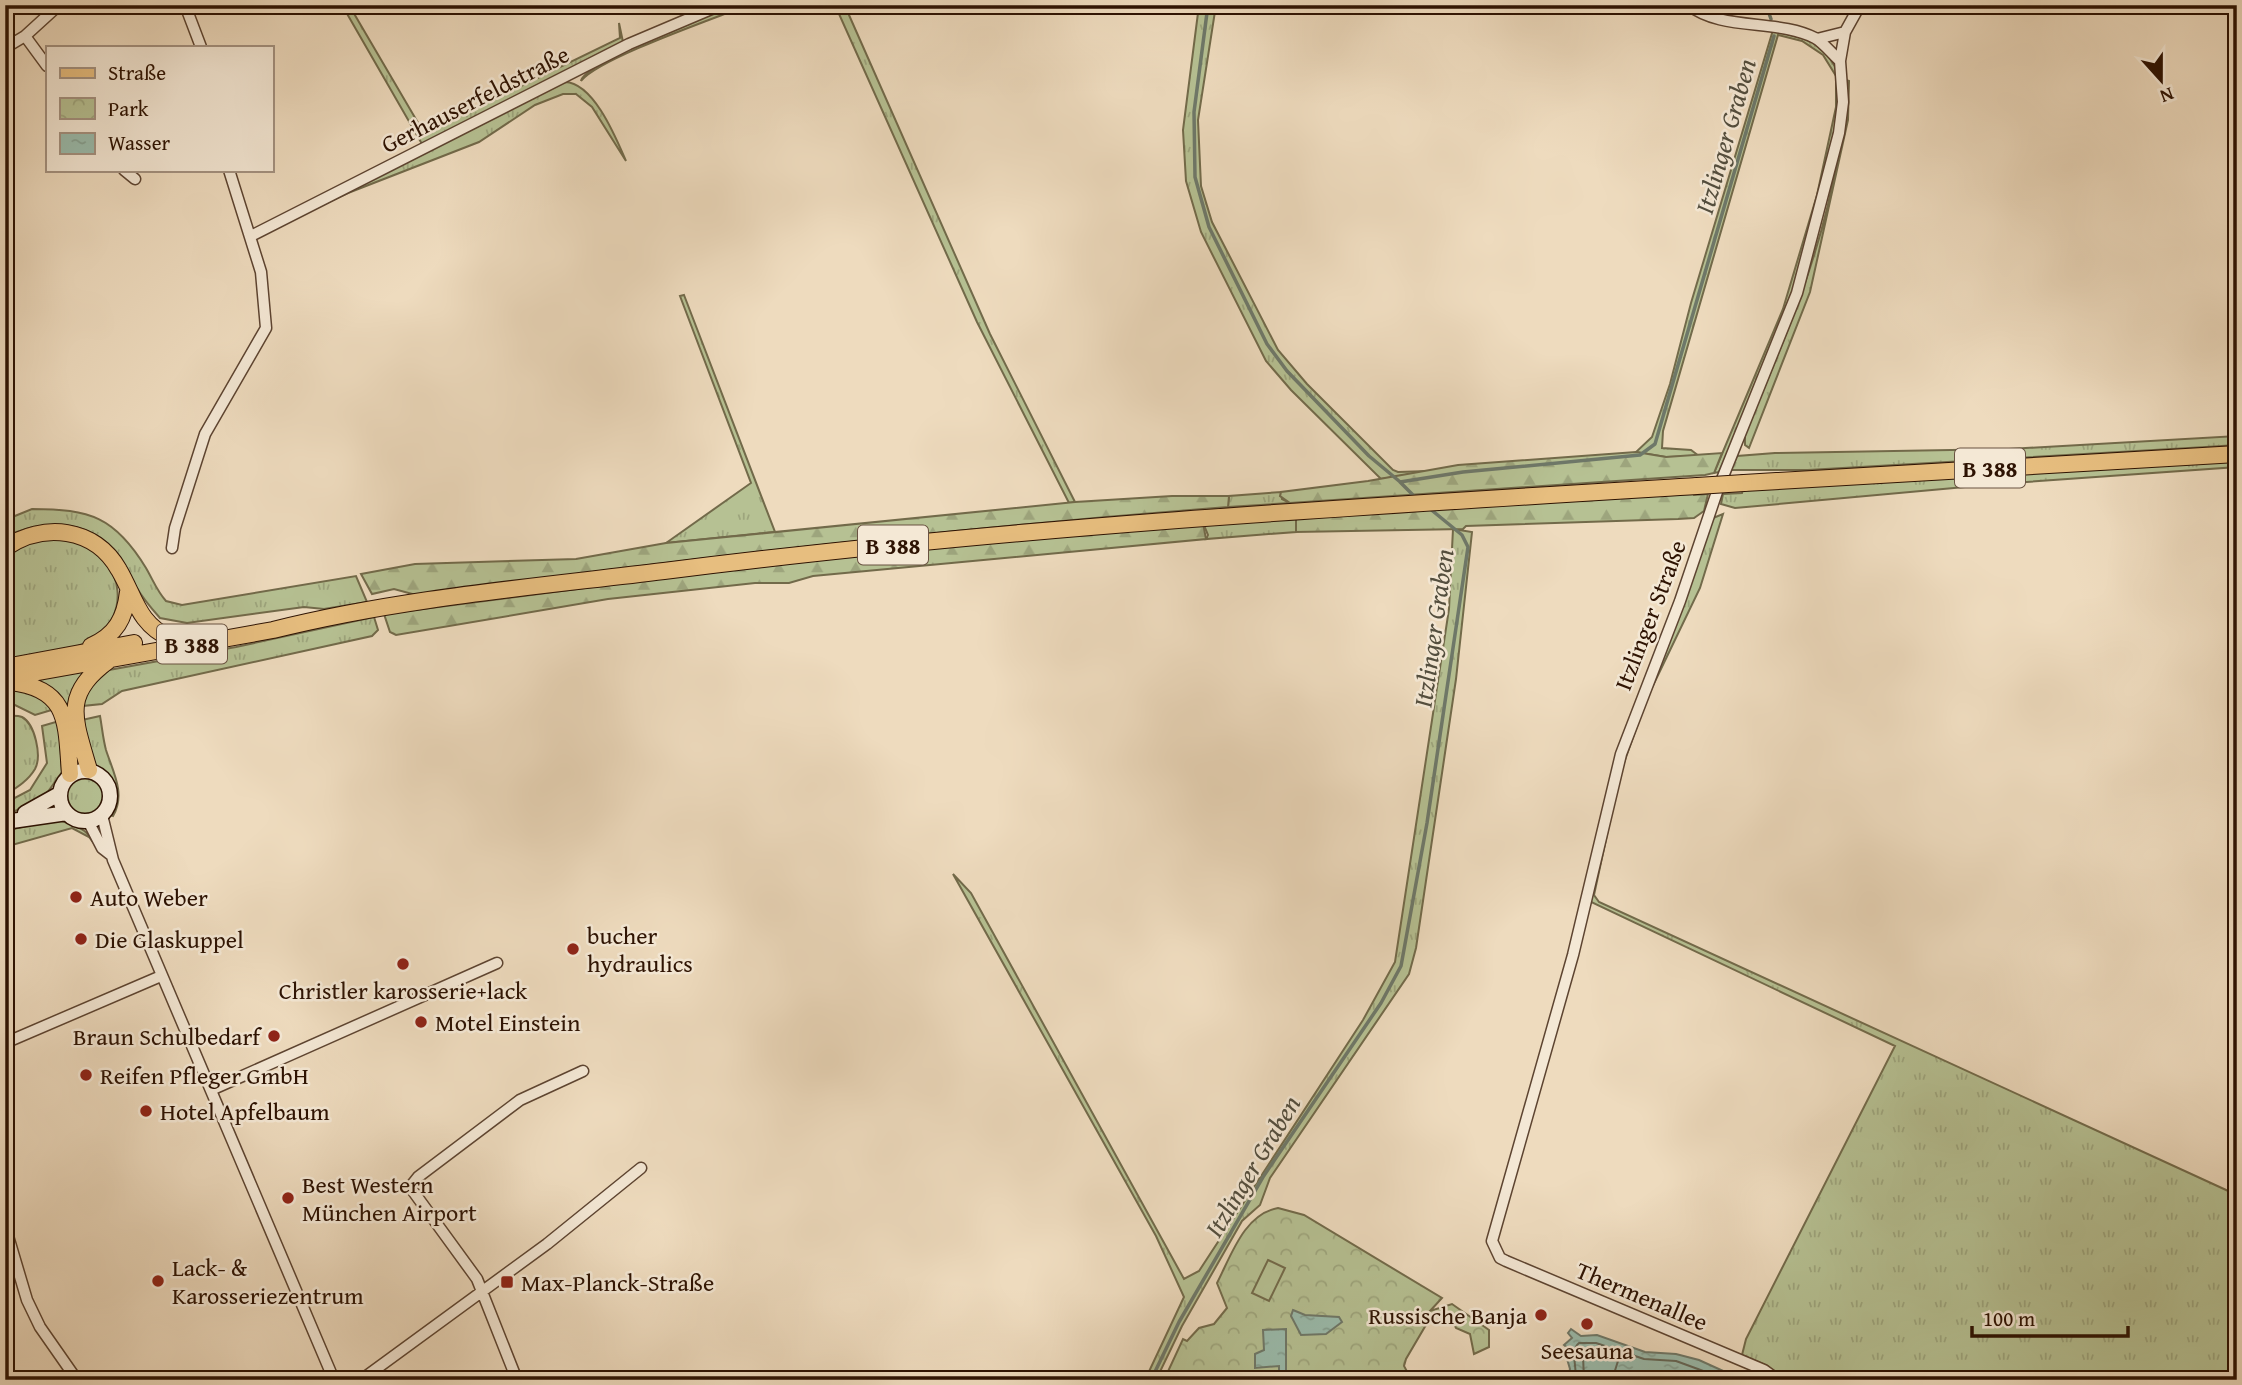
<svg xmlns="http://www.w3.org/2000/svg" width="2242" height="1385" font-family="'Gentium Book Plus',serif">
<defs>
<pattern id="grass-tufts" width="24" height="20" patternUnits="userSpaceOnUse" patternTransform="scale(1.75)"><rect width="24" height="20" fill="#b6c193"/><path d="M3 7l-1-3M5 7V3M7 7l1-3M15 17l-1-3M17 17v-4M19 17l1-3" fill="none" stroke="#9da57d"/></pattern>
<pattern id="forest-firs" width="22" height="20" patternUnits="userSpaceOnUse" patternTransform="scale(1.75)"><rect width="22" height="20" fill="#b6c193"/><path d="M5 1l3.5 6h-7zM16 11l3.5 6h-7z" fill="#9da57d"/></pattern>
<pattern id="park-crowns" width="20" height="18" patternUnits="userSpaceOnUse" patternTransform="scale(1.75)"><rect width="20" height="18" fill="#b6c193"/><path d="M2 6a3 3 0 1 1 6 0M12 15a3 3 0 1 1 6 0" fill="none" stroke="#9da57d"/></pattern>
<pattern id="water-ripples" width="26" height="14" patternUnits="userSpaceOnUse" patternTransform="scale(1.75)"><rect width="26" height="14" fill="#9abcad"/><path d="M2 4q2-2 4 0t4 0M15 11q2-2 4 0t4 0" fill="none" stroke="#85a193"/></pattern>
</defs>
<rect width="100%" height="100%" fill="#eedbbe"/>
<filter id="stains"><feTurbulence type="fractalNoise" baseFrequency=".00286" numOctaves="4"/><feColorMatrix values="0 0 0 0 .2 0 0 0 0 .09 0 0 0 0 .02 0 0 0 .5 -.17"/></filter>
<radialGradient id="worn" r=".72"><stop offset=".6" stop-color="#630" stop-opacity="0"/><stop offset="1" stop-color="#630" stop-opacity=".3"/></radialGradient>
<path fill="url(#grass-tufts)" stroke="#726a4a" stroke-width="2" d="M342 5H349L424 133 620 38 619 23 623 42 422 144Z
M734 5H748C716 18 599 58 581 81 585 62 710 14 734 5Z
M835 5H844L849 15 990 334 1075 502 1069 503 977 322Z
M1199 5H1216L1198 120 1201 186 1212 222 1278 350 1307 384 1393 470 1398 472 1429 471 1381 479 1291 390 1266 361 1201 232 1186 181 1183 130Z
M1773 30 1811 41 1828 55 1837 70 1839 114 1787 315 1729 452 1719 472 1714 473 1783 309 1817 195 1836 107V76L1823 55 1802 41 1778 35 1663 431 1662 448 1691 450 1699 456 1666 457 1636 452 1652 437 1670 384 1691 303Z
M1846 80 1849 81 1848 120 1810 292 1749 448 1745 445V433C1782 346 1822 254 1837 160 1841 134 1843 107 1846 80Z
M565 82C594 83 616 138 626 161L592 107 576 94H563L535 105 479 142 348 193 288 221Z
M684 295 775 532 666 543 751 483 680 296Z
M2237 436V445L2206 447 1808 470H1730L1737 456 1775 453 2009 449Z
M2237 459V467L1998 484 1735 508 1721 504 1723 494 1742 493 1743 489Z
M1281 492 1282 499 1290 503 1228 507 1229 496Z
M32 509C90 509 115 517 146 568 153 580 157 591 166 601L182 605 356 576 367 602 324 609 304 607 187 623 160 618C152 609 143 599 137 588 130 578 126 565 118 555 91 518 43 519 5 537V520Z
M1723 514 1700 588 1647 698 1620 774 1594 895 1599 902 2237 1195V1380H1783L1768 1366 1742 1355 1746 1339 1895 1046 1589 901 1619 772 1713 518Z
M1296 517V532L1206 539 1208 535 1203 523Z
M1453 529 1472 532 1456 679 1416 948 1409 974 1270 1178 1260 1205 1242 1221 1182 1326 1156 1380H1145L1184 1297 1156 1236 953 874 971 893 1184 1279 1199 1271 1363 1020 1395 962 1449 609Z
M54 538C64 540 77 541 86 546 123 564 130 615 94 638 69 654 34 655 5 661V555L32 542Z
M374 617 378 630 372 636 122 691 102 704 82 706 86 691 109 670 236 647Z
M86 668 73 689 83 765 73 767C67 729 71 694 32 677Z
M16 687 35 690 55 709 35 715 15 705 5 706V688Z
M5 716C11 716 17 715 22 717 35 724 42 756 35 769 28 781 16 788 5 795Z
M100 716C102 727 103 739 106 750 113 772 126 794 113 816L110 815 117 796 115 787 110 777 95 765 82 720Z
M59 721 62 772 42 800 5 815V803L30 790 47 763 42 726Z
M66 795a19 19 0 1 1 38 0a19 19 0 1 1-38 0Z
M56 819C80 828 85 826 99 850L89 837 72 828 5 847V831Z"/>
<path fill="url(#forest-firs)" stroke="#726a4a" stroke-width="2" d="M1636 452 1666 457 1722 453 1714 473 1705 475 1290 503 1280 496 1281 492 1368 481 1458 465Z
M1693 492 1694 495 1708 494 1704 511 1694 518 1678 519 1466 526 1463 529 1296 532V517Z
M1172 496H1229L1228 507C956 528 686 558 416 595L394 589 372 594 361 574 415 564 576 559 666 543 1075 502Z
M1203 523 1206 539 813 576 789 583H755L608 599 396 635 390 632 384 614 793 561Z"/>
<path fill="url(#park-crowns)" stroke="#726a4a" stroke-width="2" d="M1278 1208 1304 1215 1442 1298 1430 1311 1452 1304 1489 1330V1347L1474 1354 1470 1334 1456 1328 1451 1318 1433 1313 1406 1359 1404 1366 1410 1377 1417 1380H1164L1183 1339 1187 1341 1199 1328 1214 1324 1227 1308 1217 1283C1231 1256 1244 1214 1278 1208Z"/>
<path fill="#b6c193" stroke="#726a4a" stroke-width="2" d="M1268 1260 1285 1268 1269 1301 1252 1293Z"/>
<path fill="url(#water-ripples)" stroke="#6e7869" stroke-width="2" d="M1293 1310 1305 1315 1339 1317 1342 1322 1326 1334 1301 1335 1291 1316Z
M1286 1329V1380H1279V1366L1255 1368V1354L1264 1350 1263 1330Z
M1571 1329 1581 1336 1597 1335 1645 1352 1676 1354 1699 1360 1743 1380H1666L1635 1375 1620 1380H1567L1570 1369 1565 1352 1569 1349 1564 1345 1572 1338 1568 1333Z"/>
<g fill="none" stroke-linecap="round" stroke-linejoin="round">
<path stroke="#646758" stroke-width="2" d="M1575 1380C1578 1367 1569 1351 1579 1343H1596L1644 1359 1676 1361 1728 1380
M1584 1380 1583 1355 1594 1352 1618 1361 1612 1380"/>
<path stroke="#6e7869" stroke-width="3.5" d="M1208 5 1194 112 1195 177 1209 227 1267 344 1287 371 1369 456 1399 481
M1766 5 1771 19
M1415 497 1400 482 1463 472 1640 455 1655 444 1774 36
M1151 1380 1179 1322 1263 1177 1381 1003 1401 966 1427 823 1468 547 1462 535 1429 508"/>
<defs>
<path id="minor" d="M185 5 201 47
M1689 5C1720 31 1779 19 1815 38 1824 43 1832 54 1840 61
M25 36 47 66
M1817 39 1845 32
M5 48 25 36 59 5
M124 170 135 179
M251 236 629 44 721 5
M172 548 175 528 205 434 266 328 261 272 229 170
M102 815 113 860 334 1380
M88 821 102 848 111 855
M5 1043 161 976
M211 1090 497 963
M5 1226 27 1300 40 1327 77 1380
M361 1380 547 1244 641 1168
M517 1380 477 1279 410 1187 418 1177 520 1100 583 1071
M1778 1380 1764 1370 1506 1261 1500 1258 1492 1241 1573 955 1621 754 1680 601 1718 489 1797 293 1839 133 1843 102 1840 61 1845 32 1860 5"/>
<path id="secondary" d="M60 796a25 25 0 1 1 50 0a25 25 0 1 1-50 0Z
M25 813 59 794
M5 822 67 813"/>
<path id="primary" d="M1744 483 2237 454
M5 548C43 522 95 527 119 570 135 597 138 624 170 638
M91 646C116 635 125 618 128 592
M5 667 134 643
M5 678 273 630C401 598 534 587 664 571 1007 527 1352 507 1697 486
M11 682C70 689 66 724 70 774
M89 770C75 720 61 695 108 661"/>
</defs>
<use href="#minor" stroke="#5d4431" stroke-width="13"/>
<use href="#secondary" stroke="#2d1202" stroke-width="17"/>
<use href="#primary" stroke="#2d1202" stroke-width="18"/>
<use href="#minor" stroke="#f4e8d5" stroke-width="10"/>
<use href="#secondary" stroke="#f4e8d5" stroke-width="14"/>
<use href="#primary" stroke="#e7be7f" stroke-width="16"/>
<defs>
<path id="primary-bridge" d="M1697 486 1744 483"/>
</defs>
<use href="#primary-bridge" stroke="#2d1202" stroke-width="18" stroke-linecap="butt"/>
<use href="#primary-bridge" stroke="#e7be7f" stroke-width="16"/>
</g>
<g fill="#8f2418" stroke="#f4e8d5" stroke-width="2.5">
<circle cx="76" cy="897" r="7"/>
<circle cx="81" cy="939" r="7"/>
<circle cx="573" cy="949" r="7"/>
<circle cx="403" cy="964" r="7"/>
<circle cx="421" cy="1022" r="7"/>
<circle cx="274" cy="1036" r="7"/>
<circle cx="86" cy="1075" r="7"/>
<circle cx="146" cy="1111" r="7"/>
<circle cx="288" cy="1198" r="7"/>
<circle cx="158" cy="1281" r="7"/>
<rect x="500" y="1275" width="14" height="14" rx="3.5"/>
<circle cx="1541" cy="1315" r="7"/>
<circle cx="1587" cy="1324" r="7"/>
</g>
<g text-anchor="middle" dominant-baseline="central" stroke-width="5" stroke-linejoin="round" paint-order="stroke">
<g fill="#f4e8d5" stroke="#695241" stroke-width="2">
<rect x="1955" y="448.5" width="70" height="39" rx="5"/>
<rect x="858" y="525.5" width="70" height="39" rx="5"/>
<rect x="157" y="624.5" width="70" height="39" rx="5"/>
</g>
<g font-size="23" font-weight="bold" fill="#2d1202">
<text x="1990" y="468">B 388</text>
<text x="893" y="545">B 388</text>
<text x="192" y="644">B 388</text>
</g>
<g font-size="24" fill="#2d1202" stroke="#f4e8d5">
<text transform="translate(475 99) rotate(-27)">Gerhauserfeldstraße</text>
<text transform="translate(1650 615) rotate(-69)">Itzlinger Straße</text>
<text transform="translate(1642 1296) rotate(23)">Thermenallee</text>
</g>
<g font-size="24" fill="#2d1202" stroke="#f4e8d5" text-anchor="start">
<text x="90" y="897">Auto Weber</text>
<text x="587" y="935">bucher<tspan x="587" dy="28">hydraulics</tspan></text>
<text x="95" y="939">Die Glaskuppel</text>
<text x="403" y="990" text-anchor="middle">Christler karosserie+lack</text>
<text x="435" y="1022">Motel Einstein</text>
<text x="260" y="1036" text-anchor="end">Braun Schulbedarf</text>
<text x="100" y="1075">Reifen Pfleger GmbH</text>
<text x="160" y="1111">Hotel Apfelbaum</text>
<text x="302" y="1184">Best Western<tspan x="302" dy="28">München Airport</tspan></text>
<text x="172" y="1267">Lack- &amp;<tspan x="172" dy="28">Karosseriezentrum</tspan></text>
<text x="521" y="1282">Max-Planck-Straße</text>
<text x="1527" y="1315" text-anchor="end">Russische Banja</text>
<text x="1587" y="1350" text-anchor="middle">Seesauna</text>
</g>
<g font-size="26" font-style="italic" fill="#534e3e" stroke="#f4e8d5">
<text transform="translate(1725 136) rotate(-74)">Itzlinger Graben</text>
<text transform="translate(1433 628) rotate(-82)">Itzlinger Graben</text>
<text transform="translate(1252 1166) rotate(-59)">Itzlinger Graben</text>
</g>
</g>
<rect width="2242" height="1385" fill="none" stroke="#eedbbe" stroke-width="28"/>
<rect x="7" y="7" width="2228" height="1371" fill="none" stroke="#2d1202" stroke-width="3.5"/>
<rect x="14" y="14" width="2214" height="1357" fill="none" stroke="#2d1202" stroke-width="2"/>
<rect x="46" y="46" width="228" height="126" fill="#f4e8d5" stroke="#a49281" stroke-width="2"/>
<rect x="60" y="68" width="35" height="10" fill="#e7be7f" stroke="#a49281" stroke-width="2"/>
<text x="108" y="80" font-size="21" fill="#2d1202">Straße</text>
<rect x="60" y="98" width="35" height="21" fill="url(#park-crowns)" stroke="#a49281" stroke-width="2"/>
<text x="108" y="116" font-size="21" fill="#2d1202">Park</text>
<rect x="60" y="133" width="35" height="21" fill="url(#water-ripples)" stroke="#a49281" stroke-width="2"/>
<text x="108" y="150" font-size="21" fill="#2d1202">Wasser</text>
<g transform="translate(2161 80) rotate(159)" stroke="#f4e8d5" stroke-width="5" paint-order="stroke">
<path d="M0-5L12 26L0 18L-12 26Z" fill="#2d1202"/>
<text y="-10" font-size="19" font-weight="bold" text-anchor="middle" fill="#2d1202">N</text>
</g>
<path d="M1972 1326v10h156v-10" fill="none" stroke="#2d1202" stroke-width="3.5"/>
<text x="1983" y="1326" font-size="21" fill="#2d1202" stroke="#f4e8d5" stroke-width="5" paint-order="stroke">100 m</text>
<rect width="100%" height="100%" filter="url(#stains)"/>
<rect width="100%" height="100%" fill="url(#worn)"/>
</svg>
